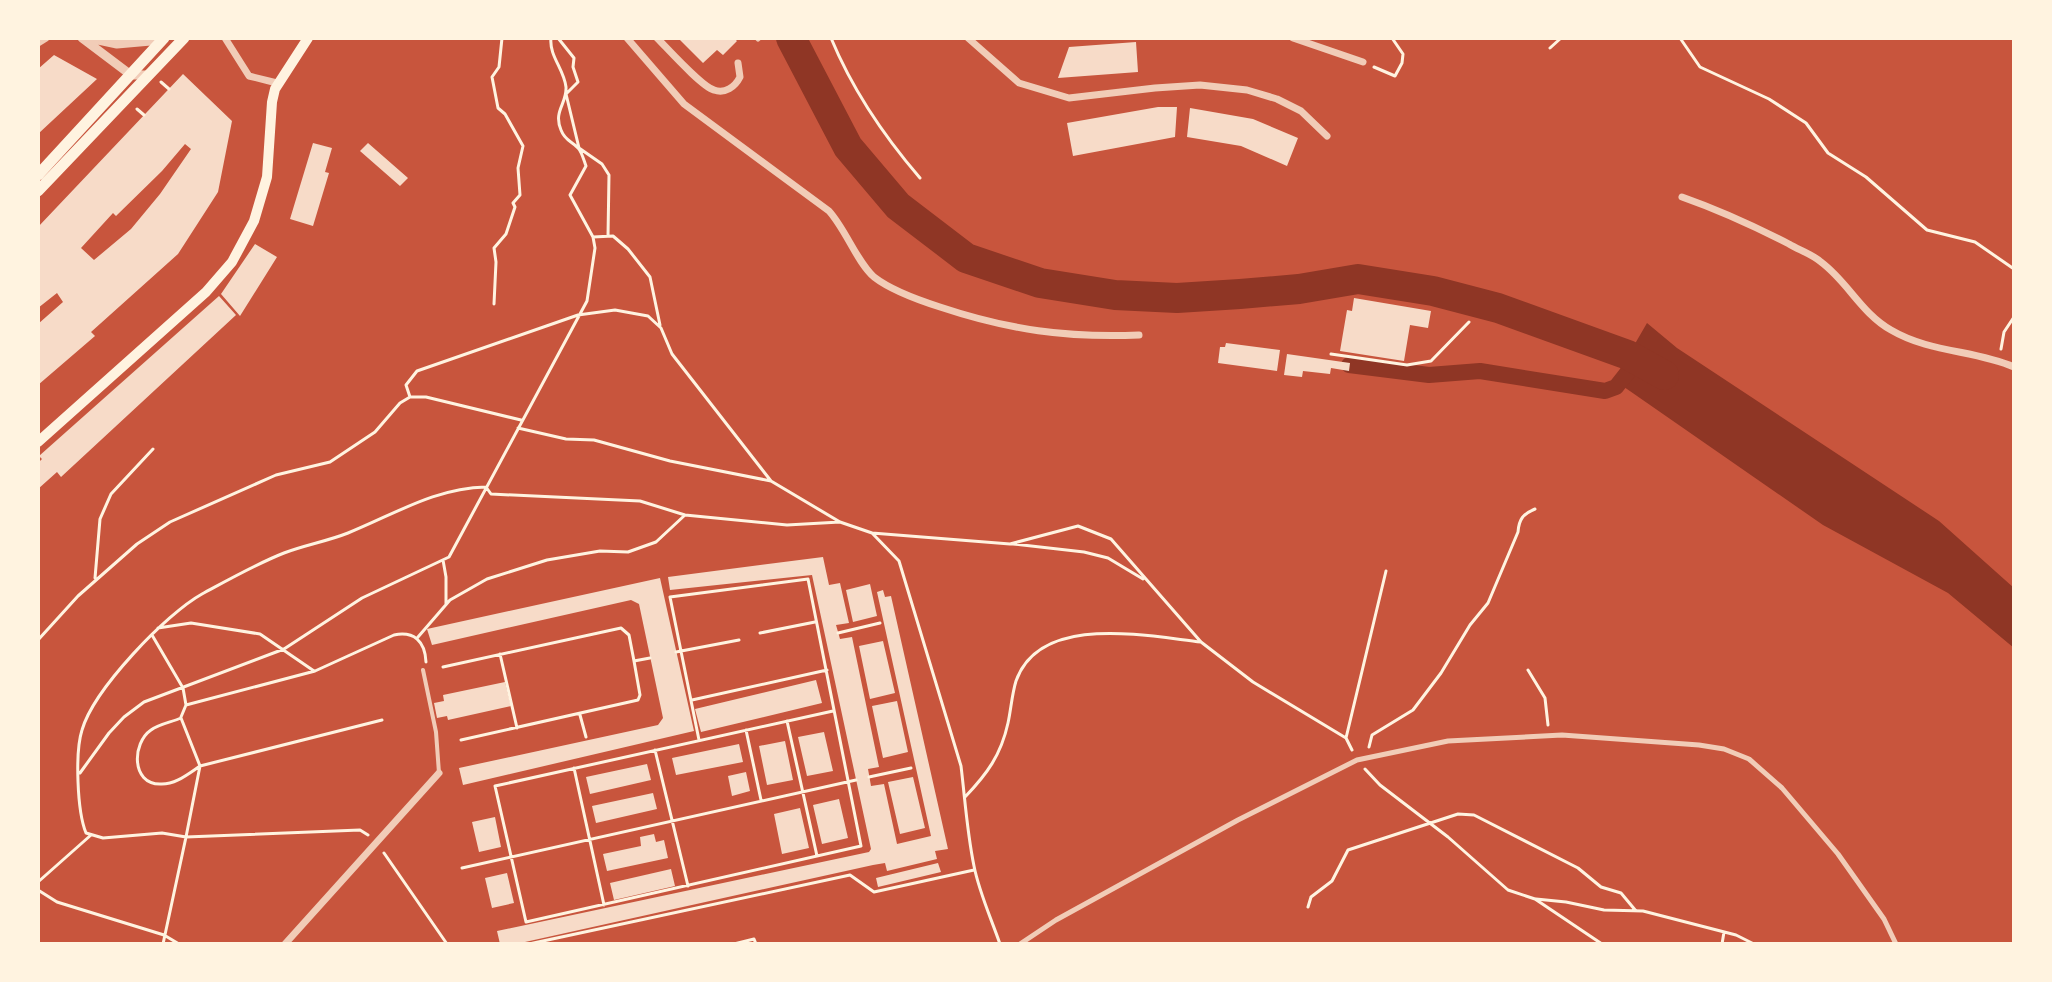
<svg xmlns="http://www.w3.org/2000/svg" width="2052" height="982" font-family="Jost,sans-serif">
<rect width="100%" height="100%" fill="#c8553d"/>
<path fill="#8f3625" d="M1647 323 1677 348 1939 521 2014 588V648L1948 593 1823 525 1614 380Z"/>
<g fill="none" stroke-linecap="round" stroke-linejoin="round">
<path stroke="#8f3625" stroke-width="16" d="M1349 365 1429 375 1480 371 1605 391 1616 387 1631 368"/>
<path stroke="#8f3625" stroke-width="30" d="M791 38 848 147 898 206 966 258 1040 283 1115 295 1177 298 1240 294 1299 289 1358 279 1433 291 1498 308 1628 355 1664 375"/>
</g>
<path fill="#f7dbc8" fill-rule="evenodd" d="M678 38H734L737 41 723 55 717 50 703 63Z
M1136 42 1138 72 1058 78 1069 47Z
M54 55 97 79 38 134V69Z
M183 74 232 121 218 192 178 254 91 332 95 336 38 385V324L63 302 57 293 38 308V227ZM185 144 191 149 160 194 131 229 94 260 81 248 113 213 116 216 162 171Z
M1158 107H1177L1175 137 1073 156 1067 123Z
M1190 108 1253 119 1298 138 1287 166 1241 146 1187 137Z
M313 143 332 148 325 172 329 173 313 226 290 219Z
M368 143 408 178 400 186 360 151Z
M255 244 277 257 240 316 221 294Z
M219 296 236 315 61 477 57 472 38 489V463L42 459 39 456Z
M1354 298 1431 311 1428 328 1410 325 1404 361 1340 351 1347 310 1352 311Z
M1226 343 1280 350 1277 371 1218 363 1220 347H1225Z
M1287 354 1350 363 1349 371 1331 368 1330 374 1303 371 1302 377 1284 375Z
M823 557 829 585 840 583 849 623 836 625 840 639 852 637 879 767 868 769 871 786 884 784 897 844 931 836 877 592 883 590 885 597 891 596 948 849 935 851 937 859 887 871 885 863 873 865 516 944H500L497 931 869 852 871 849 812 575 670 590 668 577Z
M660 578 694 731 463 785 459 768 658 725 663 718 639 604 631 600 432 645 427 629Z
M870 584 877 616 853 622 846 590Z
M883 641 895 693 870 699 859 646Z
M816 680 822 703 701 732 695 709Z
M505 682 511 706 448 720 447 716 437 718 434 703 444 701 443 695Z
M897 701 908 752 883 758 872 706Z
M824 732 833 771 807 776 798 737Z
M785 741 793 780 767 785 759 746Z
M739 744 743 762 676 775 672 758Z
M647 764 651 780 590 794 586 777Z
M746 772 750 791 732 796 728 776Z
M913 777 925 828 900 834 888 782Z
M653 793 657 809 596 823 592 806Z
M839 799 848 838 822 844 813 805Z
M800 808 809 848 782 854 774 814Z
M495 817 501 847 479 852 472 822Z
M654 834 656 842 664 840 668 858 607 871 603 854 641 846 640 837Z
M938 863 941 872 878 887 876 878Z
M671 869 675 886 614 900 610 883Z
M507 873 514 903 492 908 485 878Z"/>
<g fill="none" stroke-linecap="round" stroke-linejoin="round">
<path stroke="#fff3e0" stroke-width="3" d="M558 38 574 58 573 67 578 82 566 94 579 148 602 164 609 175 608 236
M831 38C853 91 883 135 920 178
M1680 38 1700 67 1769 99 1806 123 1828 153 1866 177 1927 230 1975 242 2014 269
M1550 48 1561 38
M1374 67 1395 76 1402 63 1403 54 1392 38
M161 82 169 89
M137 109 144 115
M593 237 613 236 628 249 650 277 660 325
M494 304 496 262 494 248 506 234 515 207 513 203 520 195 518 168 523 146 505 114 498 108 492 77 499 67 502 38
M2001 349 2004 332 2014 317
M1331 354 1407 365 1431 361 1469 322
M410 397 406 385 417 371 578 315 615 310 648 316 661 328 672 354 771 481 840 522 872 533 899 561 961 766C965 799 967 832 974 866 979 892 991 918 1000 944
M518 428 566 439 594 440 670 461 771 481
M872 533 1010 544 1078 526 1111 539 1201 642 1253 682 1346 738 1352 750
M1013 544 1084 552 1108 558 1143 579
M443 560 446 577V604
M95 578 100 519 111 494 153 449
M158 628 191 623 260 634 314 671
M760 633 815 622
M838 633 880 623
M152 635 183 688 186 705 181 717
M418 637 450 600 487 579 547 560 600 551 628 552 656 542 685 515
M38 640 78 596 137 544 170 522 276 475 330 462 375 432 400 403 410 397H426L521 420
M676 652 739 640
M500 654 517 728
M443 667 621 628 629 635 634 661 650 658
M1528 670 1545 698 1548 725
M692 700 827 670
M186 705 315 671 394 635C414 631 425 641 426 662
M580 715 586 737
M181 718 200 766C188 774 175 785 160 784 131 784 132 743 151 730 159 724 172 722 181 718Z
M787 721 817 856
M746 730 761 800
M1346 738 1386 571
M461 740 638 700 640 695 634 661
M699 740 670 597 808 579 861 846 526 922 495 786 833 711
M1369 747 1372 735 1413 710 1441 673 1470 625 1488 603 1518 532C1519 519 1523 514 1535 509
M655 750 688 886
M574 768 604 905
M1365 769 1380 785 1448 837 1508 890 1535 899 1602 944
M80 773 109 733 124 717 144 702 284 649 362 598 449 557 587 301 595 248 593 237 570 195 586 166C584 161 582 152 578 148 572 141 565 141 561 130 553 111 567 104 566 87 564 69 549 56 551 38
M869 777 911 768
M965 797C987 774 1001 755 1008 723 1011 709 1012 694 1016 681 1040 613 1146 636 1201 642
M368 835 360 830 186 837 200 766 382 720
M384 853 447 944
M462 868 856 780
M38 882 91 835
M38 890 57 902 164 935 179 944
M1536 899 1566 902 1604 910 1643 911 1736 935 1754 944
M1308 907 1311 897 1332 881 1348 850 1458 814 1474 815 1578 868 1601 887 1621 893 1636 911
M163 944 186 837 162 833 103 838 86 833C77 811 75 752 82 730 94 689 166 614 202 594 228 580 256 564 284 553 305 545 328 541 348 533 395 514 435 488 486 487L491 494 640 501 685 515 787 525 840 522
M529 944 850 875 874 892 974 870
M734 944 754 939 756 944
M1722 944 1724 932"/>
<path stroke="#f1ccb7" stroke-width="4" d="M423 670 436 732 439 773"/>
<path stroke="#f1ccb7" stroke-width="5" d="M758 39 759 38
M1020 944 1056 920 1238 820 1357 760 1448 741 1562 735 1699 745 1724 749 1749 759 1782 788 1838 854 1884 919 1896 944"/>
<path stroke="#f1ccb7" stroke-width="7" d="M225 38 249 76 277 83
M627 38 684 104 829 211C846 230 857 262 874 277 892 291 918 300 940 307 1009 330 1067 338 1139 335
M657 38C668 49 702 87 714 90 725 94 735 87 740 77L738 63
M968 38 1019 83 1069 98 1155 88 1200 85 1247 90 1277 99 1301 111 1327 136
M1293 38 1363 62
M38 43 46 38
M1682 197C1719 210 1754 226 1789 244 1799 250 1812 254 1821 262 1848 282 1861 313 1891 330 1930 353 1975 350 2014 367
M285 944 439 773"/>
<path stroke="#f1ccb7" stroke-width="9" d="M82 38 131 75H148
M89 38 117 44 162 40"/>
<path stroke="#fff3e0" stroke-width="10" d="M38 442 206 292 232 262 254 221 267 177 272 102 275 89 308 38"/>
<path stroke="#fff3e0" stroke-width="11" d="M38 175 164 38
M38 191 184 38"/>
</g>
<rect width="2052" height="982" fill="none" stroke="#fff3e0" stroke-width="80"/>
</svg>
